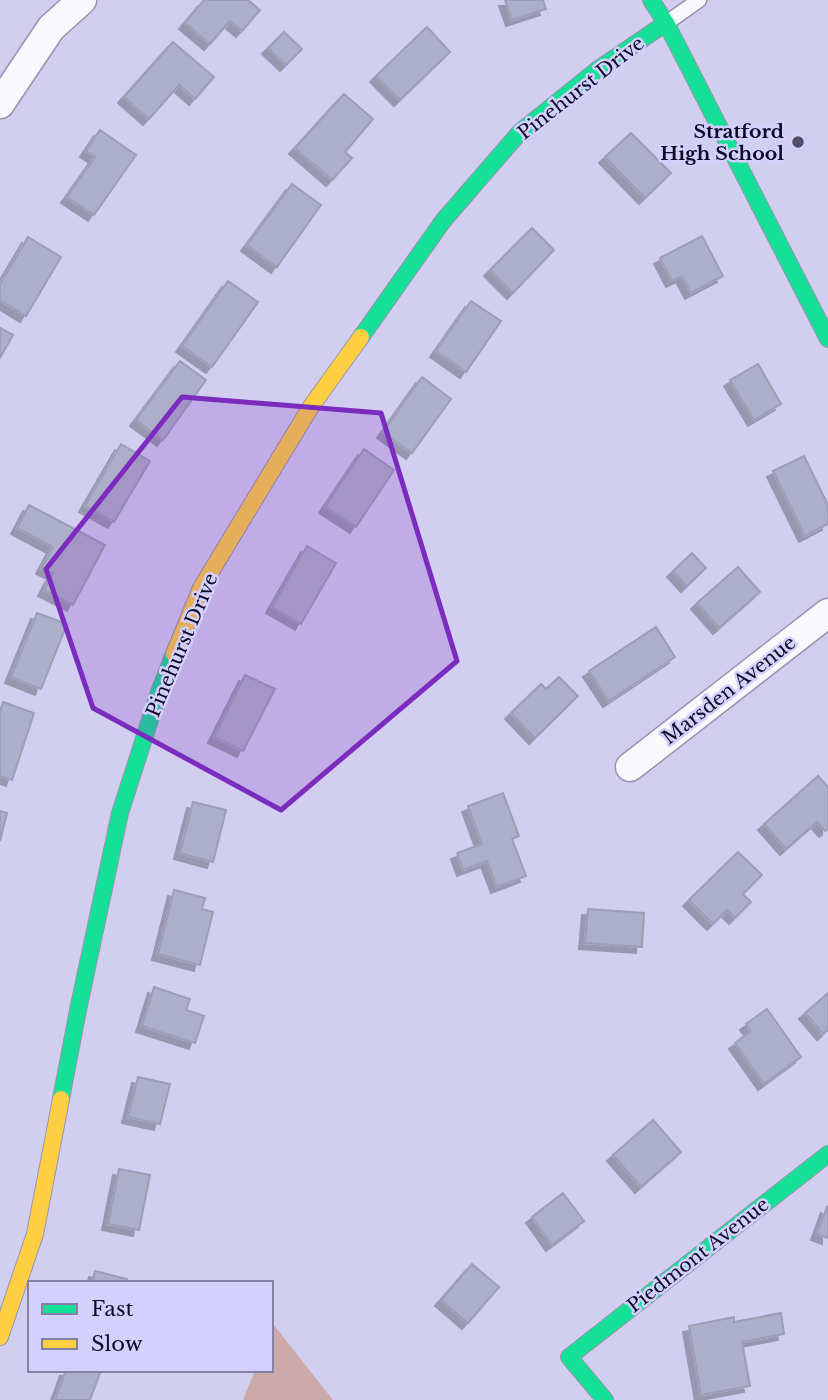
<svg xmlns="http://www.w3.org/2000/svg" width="828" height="1400" font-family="'Libre Baskerville',serif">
<defs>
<filter id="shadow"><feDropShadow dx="-6" dy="6" stdDeviation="0" flood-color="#0004"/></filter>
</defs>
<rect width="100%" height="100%" fill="#d1ceef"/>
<path fill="#cbaaa9" d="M273 1324 333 1400H243L255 1370H271V1329Z"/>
<path fill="#adafc8" stroke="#9b9eb9" stroke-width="2" filter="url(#shadow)" d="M204 0H248L260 10 242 31 230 21 210 44 185 23Z
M505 0H543L546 9 512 20Z
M427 27 450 52 400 100 376 76Z
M284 32 302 49 286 65 268 48Z
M173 42 214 77 195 99 179 85 149 119 124 97Z
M344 94 373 119 345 152 352 158 332 180 295 148Z
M100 130 136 155 94 215 67 197 95 157 86 151Z
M631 133 671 173 645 198 605 157Z
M292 184 321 205 277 267 247 245Z
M532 228 554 250 513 293 490 270Z
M702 236 723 276 691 293 682 276 672 281 660 258Z
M28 237 61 257 26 316 0 300V284Z
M228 281 258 302 212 367 182 346Z
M471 301 501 321 466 372 436 351Z
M0 328 13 335 0 358Z
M180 361 206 380 163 440 136 420Z
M758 364 781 404 754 420 730 380Z
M422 377 451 399 412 453 383 432Z
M121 444 150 461 114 522 85 506Z
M364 449 394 470 356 527 325 507Z
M804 456 828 505V524L805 536 773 471Z
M29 505 105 545 73 605 44 590 53 573 42 568 53 547 17 528Z
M307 546 336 563 301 624 272 607Z
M692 553 706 568 687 586 673 571Z
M738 567 760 592 719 628 697 603Z
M37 613 67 624 41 689 11 677Z
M656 627 675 657 609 701 589 671Z
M245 675 275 689 243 751 214 737Z
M559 677 578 696 535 738 511 713 541 684 546 689Z
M3 702 34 713 12 780 0 776V711Z
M818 776 828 787V829L825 831 817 822 786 849 764 824Z
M503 793 519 836 512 839 526 876 497 887 487 861 463 870 457 853 482 844 468 806Z
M193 802 226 810 213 862 180 853Z
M0 811 7 813 0 841Z
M738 852 762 875 743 894 751 902 735 918 727 910 713 924 689 900Z
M174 890 205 898 202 909 213 912 200 965 158 954Z
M588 909 644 913 642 947 585 943Z
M154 987 190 999 186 1010 204 1016 195 1043 142 1026Z
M828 993V1030L823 1034 805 1013Z
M767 1009 801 1057 764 1084 735 1043 751 1031 746 1024Z
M138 1077 170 1084 160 1124 128 1117Z
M653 1120 681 1152 641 1187 613 1155Z
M119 1169 150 1175 139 1230 108 1224Z
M563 1193 584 1221 552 1245 532 1217Z
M827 1207 828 1208V1238L817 1234Z
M472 1264 499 1287 468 1323 441 1300Z
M95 1271 127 1279 126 1283H92Z
M781 1313 784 1334 742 1342 750 1386 701 1395 689 1326 734 1317V1322Z
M66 1370H101L90 1400H55Z"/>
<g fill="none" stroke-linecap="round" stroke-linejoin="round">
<defs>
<path id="lane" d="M668 22 699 0"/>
<path id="street" d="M0 104 51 28 82 0
M630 767 828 613"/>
<path id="fast" d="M651 0 666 23 828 339
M361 337 443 221 520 132 597 70 666 23
M61 1099 78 1010 120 813 159 692 174 654
M605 1400 569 1357 828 1154"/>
<path id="slow" d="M174 654 201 588 310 408 361 337
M0 1337 35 1234 61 1099"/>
</defs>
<use href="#lane" stroke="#9793af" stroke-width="17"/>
<use href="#street" stroke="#9793af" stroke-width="31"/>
<use href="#fast" stroke="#9793af" stroke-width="18"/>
<use href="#slow" stroke="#9793af" stroke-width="18"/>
<use href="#lane" stroke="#f8f8fd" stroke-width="14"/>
<use href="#street" stroke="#f8f8fd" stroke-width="28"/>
<use href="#fast" stroke="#16e098" stroke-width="16"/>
<use href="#slow" stroke="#ffcf43" stroke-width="16"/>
</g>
<path fill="#7b2cbf" fill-opacity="0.2" stroke="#7b2cbf" stroke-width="5" stroke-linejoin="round" d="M182 397 381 413 457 661 281 810 93 708 46 569Z"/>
<circle fill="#534f6b" stroke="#d3d0fd" stroke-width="2.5" cx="798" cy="142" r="7"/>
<g text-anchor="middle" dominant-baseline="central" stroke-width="5" stroke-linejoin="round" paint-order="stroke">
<g font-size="19" fill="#0f0a24" stroke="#d3d0fd">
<text transform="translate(581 88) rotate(-38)">Pinehurst Drive</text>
<text transform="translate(182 645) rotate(-67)">Pinehurst Drive</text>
<text transform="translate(729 690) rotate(-38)">Marsden Avenue</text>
<text transform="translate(698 1255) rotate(-38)">Piedmont Avenue</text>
</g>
<g font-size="19" font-weight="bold" fill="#0f0a24" stroke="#d3d0fd" text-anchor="end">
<text x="784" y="131">Stratford<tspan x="784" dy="22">High School</tspan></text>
</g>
</g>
<rect x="28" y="1281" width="245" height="91" fill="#d3d0fd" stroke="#8581a6" stroke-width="2"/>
<rect x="42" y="1304" width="35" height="10" fill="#16e098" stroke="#8581a6" stroke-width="2"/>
<text x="91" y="1316" font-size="21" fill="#0f0a24">Fast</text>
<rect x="42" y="1339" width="35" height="10" fill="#ffcf43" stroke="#8581a6" stroke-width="2"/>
<text x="91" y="1351" font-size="21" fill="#0f0a24">Slow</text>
</svg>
